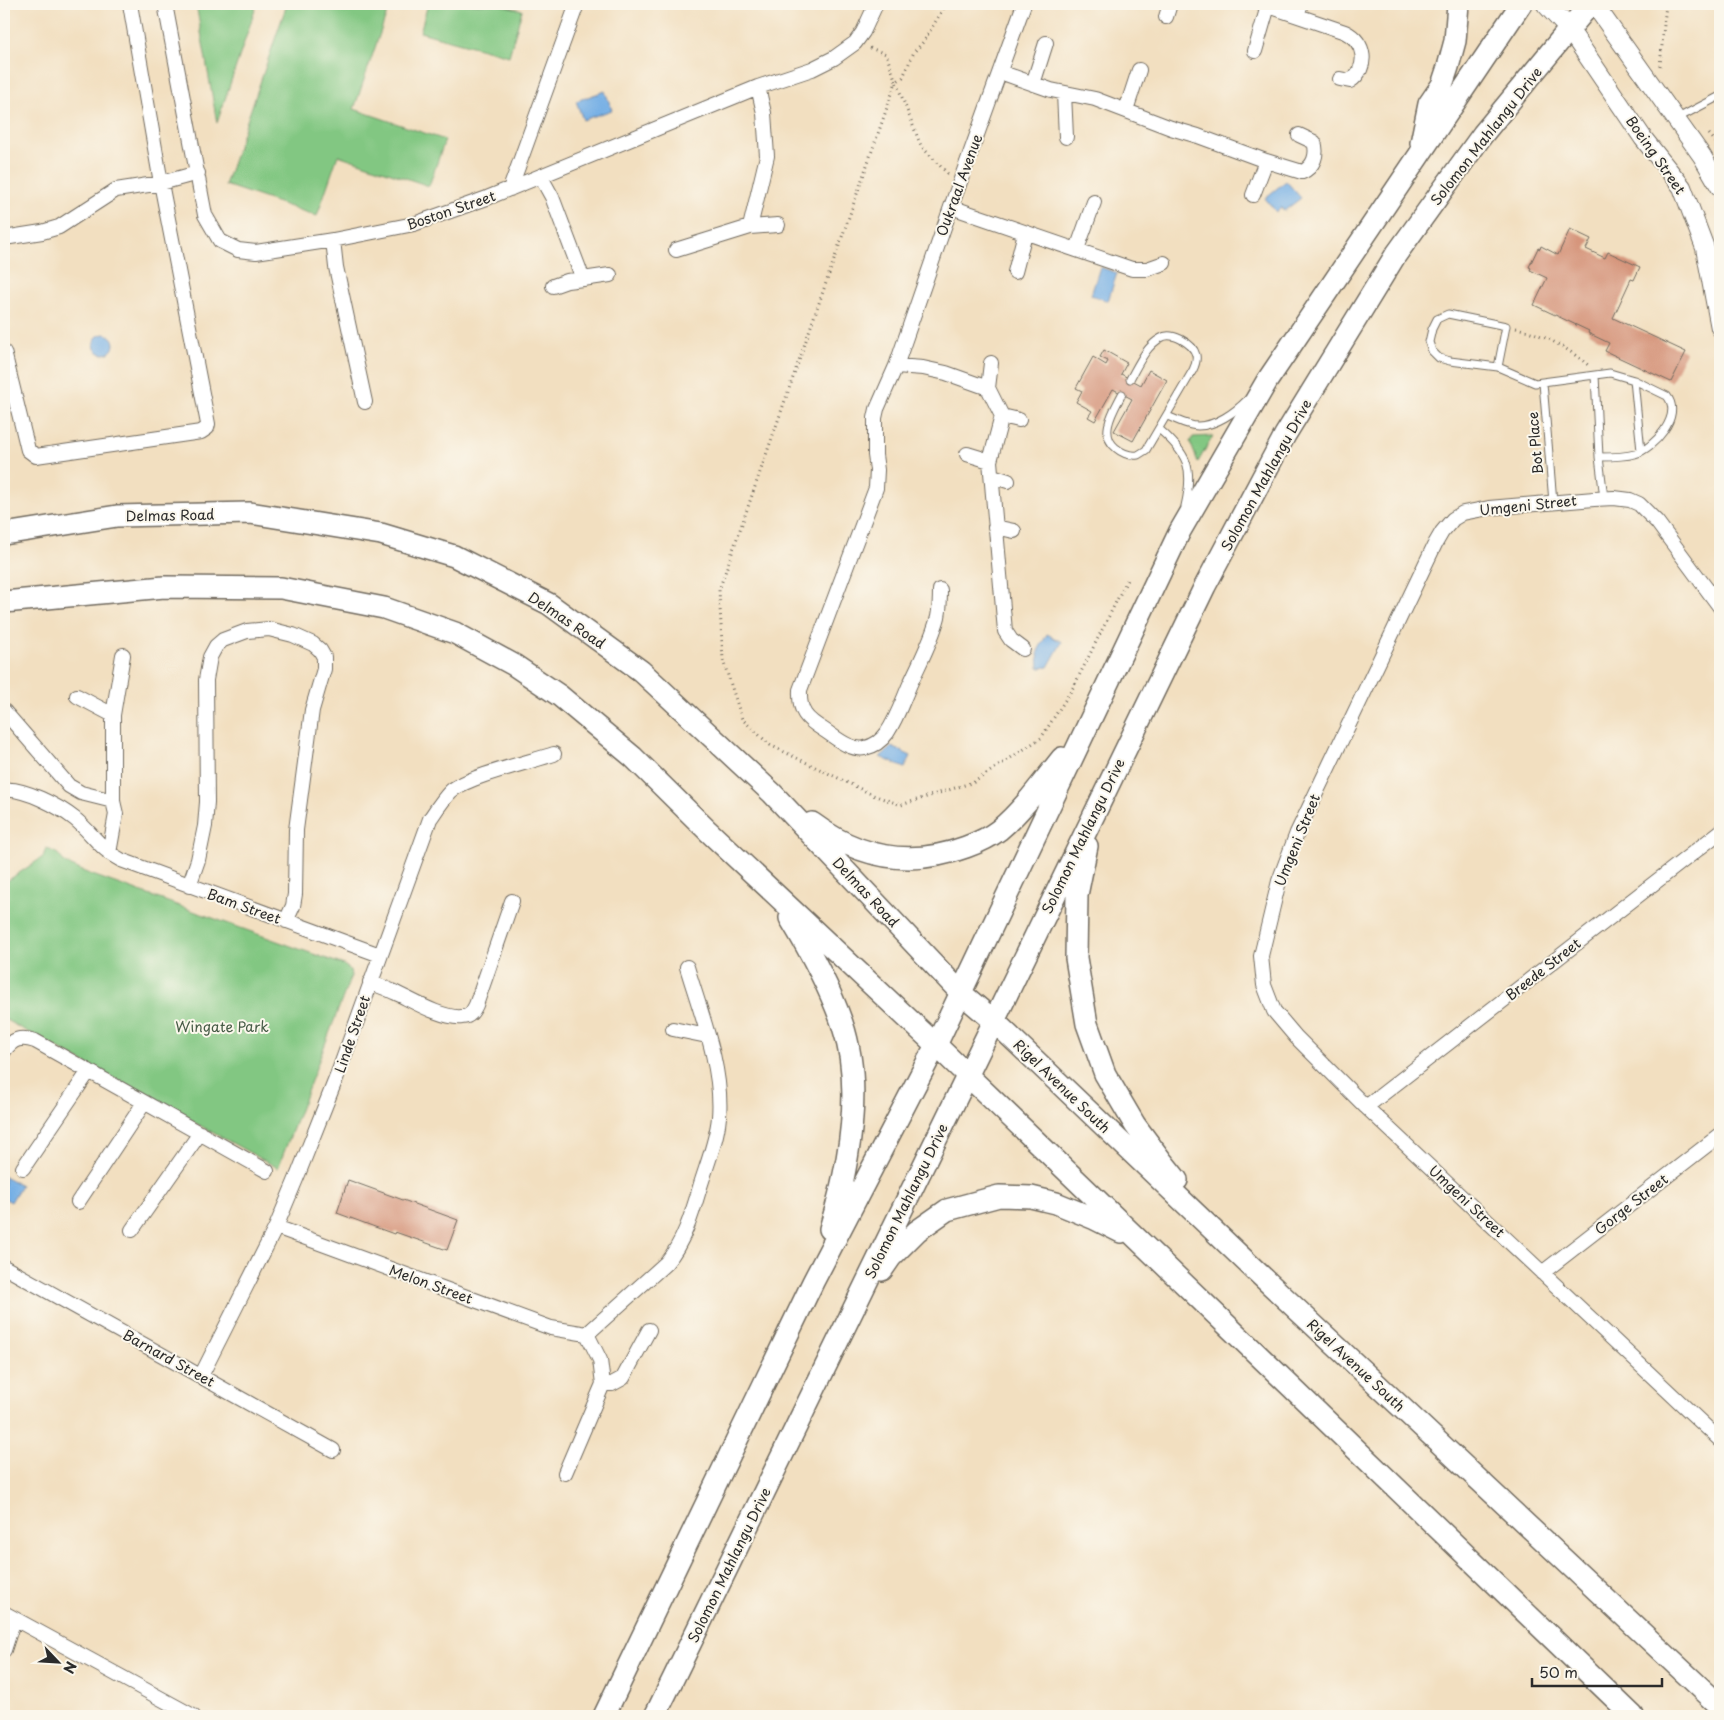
<svg xmlns="http://www.w3.org/2000/svg" width="1724" height="1720" font-family="'Playpen Sans',sans-serif">
<rect width="100%" height="100%" fill="#fbf7ec"/>
<filter id="ink" filterUnits="userSpaceOnUse"><feTurbulence type="fractalNoise" baseFrequency=".02" numOctaves="2"/><feDisplacementMap in="SourceGraphic" scale="10" xChannelSelector="R" yChannelSelector="G"/><feConvolveMatrix kernelMatrix="1 2 1 2 8 2 1 2 1" color-interpolation-filters="sRGB"/></filter>
<filter id="wash" filterUnits="userSpaceOnUse"><feTurbulence type="fractalNoise" baseFrequency=".0096" numOctaves="4" result="noise"/><feDisplacementMap in="SourceGraphic" scale="20" xChannelSelector="R" yChannelSelector="G"/><feGaussianBlur stdDeviation="1.12" result="paint"/><feColorMatrix in="noise" values="0 0 0 0 0 0 0 0 0 0 0 0 0 0 0 0 0 1.4 0 .05"/><feComposite in="paint" operator="in"/></filter>
<g filter="url(#wash)">
<rect width="100%" height="100%" fill="#f2dfc0"/>
<path fill="#82c782" stroke="#567956" d="M196 4H257L217 123Z
M287 4H390L354 109 445 140 429 186 338 155 317 216 225 185Z
M428 4H497L522 10 509 56 420 32Z
M1213 436 1198 462 1190 442 1193 437Z
M46 848 58 854 65 863 87 873 344 965 350 970 351 976 278 1168 4 1019V883L43 857Z"/>
<path fill="#75afe5" stroke="#506d88" d="M605 91 612 110 583 120 576 101Z
M1286 181 1301 198 1284 211 1281 207 1276 212 1265 198Z
M1100 267 1117 273 1108 301 1091 295Z
M94 344a10 10 0 1 1 20 0a10 10 0 1 1-20 0Z
M1047 634 1062 642 1048 667 1039 668 1038 651Z
M892 747 911 756 905 768 880 757Z
M4 1176 21 1185 11 1202 4 1198Z"/>
<g id="blocks">
<path fill="#d6957b" d="M1570 229 1591 239 1586 249 1605 258 1608 252 1640 267 1634 280 1631 279 1613 318 1686 352 1671 382 1605 351 1609 343 1588 333 1589 331 1534 305 1547 278 1530 270 1531 268 1529 267 1538 248 1540 249 1541 246 1558 255Z
M1104 350 1127 363 1121 374 1141 385 1149 370 1167 380 1133 441 1114 431 1132 399 1113 389 1095 421 1088 417 1092 411 1076 402 1082 391 1076 388 1093 357 1106 365 1108 361 1100 357Z
M348 1180 458 1220 447 1250 395 1232 394 1234 337 1213Z"/>
</g>
</g>
<g filter="url(#ink)">
<use href="#blocks" fill-opacity="0" stroke="#716a5f" stroke-width="1"/>
<g fill="none" stroke-linecap="round" stroke-linejoin="round">
<defs>
<path id="service" d="M1676 119 1720 96
M1498 367 1506 326 1448 314 1437 319 1432 329 1429 342 1432 351 1439 358 1450 361 1498 367 1535 383 1595 375
M1634 380 1641 451
M1543 383 1553 502
M1122 394C1114 410 1098 434 1116 448 1123 454 1129 456 1138 455L1146 450 1193 370C1195 366 1197 360 1196 355 1193 343 1171 331 1161 338 1146 346 1138 365 1130 379
M1167 416C1176 419 1187 426 1198 426 1216 426 1235 412 1247 400
M1159 429C1188 454 1194 468 1185 506
M1599 457 1595 375 1610 373 1634 380 1667 396C1683 416 1654 448 1635 454 1624 457 1610 457 1599 457L1604 498"/>
<path id="minor" d="M165 4 205 215 220 241 238 250 256 252 333 240 414 224 487 198 758 87 812 69 834 58 855 43 863 32 876 4
M1263 4 1345 32C1366 42 1369 68 1350 81L1340 79
M1297 15 1301 4
M1166 17 1170 4
M1255 51 1268 6
M1000 72 1051 90 1095 99 1171 128 1198 136 1266 161 1302 172C1314 167 1318 154 1314 142L1299 135
M1033 84 1046 43
M1064 93 1066 137
M1126 110 1139 70
M541 177 552 197 583 279 610 275
M510 189 577 4
M1253 195 1266 161
M951 207 1132 269H1147L1164 263
M750 227 767 156 764 113 758 87
M4 238 42 232 59 227 116 190 161 183 198 173
M333 240 336 267 365 402
M1077 249 1094 202
M676 250 750 227 778 225
M1015 272 1025 233
M553 286 567 281 583 279
M4 352 28 450 36 456 201 432 207 428 208 424 161 183 130 4
M896 366 923 368 946 373 988 388 1002 416 990 461 1005 631 1011 640 1023 649
M988 388 991 363
M1002 416 1019 420
M967 454 990 461
M992 476 1008 481
M995 527 1014 531
M940 590C940 599 940 607 938 617 932 640 920 662 910 684 903 700 897 718 887 733 882 740 874 746 865 748 850 751 835 737 824 730 806 719 799 712 800 690L876 488 877 470 875 455V418L877 409 896 366 951 207 1024 4
M1720 607 1657 522 1639 504 1630 500 1614 498 1594 499 1489 508 1463 513 1453 519 1442 532 1435 544 1297 833 1279 881 1261 956 1264 985 1274 1011 1296 1037 1366 1107 1720 1440
M77 696 113 715
M4 711 69 786 81 793 113 801
M4 790C23 787 60 807 75 819 92 833 101 850 121 860L380 955
M109 853 116 814 113 801V715L123 655
M189 886 198 860 205 826 207 802 206 680 210 657 216 646 223 640 247 631 269 629 293 635 313 644 320 650 324 657V669L312 710 296 830 295 894 293 906 286 921
M370 982C379 986 388 989 396 993 413 1001 443 1019 462 1017 470 1017 473 1011 476 1005L512 901
M673 1029 707 1036
M4 1051C13 1039 20 1036 35 1041L267 1171
M1366 1107 1720 832
M23 1168 89 1071
M78 1202 144 1103
M276 1227 551 1328 587 1334
M132 1230 200 1133
M4 1267 333 1450
M1542 1273 1720 1135
M587 1334 666 1263C684 1242 692 1214 700 1187 707 1164 717 1140 719 1117 723 1068 701 1014 687 967
M201 1376 276 1227 299 1172 337 1076 430 819C436 810 443 799 451 791 469 776 530 762 554 754
M603 1384H612L623 1378 649 1330
M565 1473 603 1384 600 1360 587 1334
M4 1613 193 1716
M4 1650 14 1619"/>
<path id="tertiary" d="M1594 4 1702 156 1720 187
M1569 29 1643 138 1682 187 1705 248 1720 328"/>
<path id="secondary" d="M1546 4 1569 29"/>
<path id="primary" d="M1421 143 1429 104 1442 85 1448 67 1455 41 1458 4
M4 534 117 516 250 513 381 534 454 556 549 604 641 671 772 793 961 993 994 1021 1256 1271 1720 1706
M4 602 164 587 281 588 384 608 455 633 514 665 560 696 633 757 708 831 936 1045 1633 1716
M812 823C859 858 910 868 966 847 977 843 990 837 999 830 1024 809 1042 783 1062 758
M1087 846 1077 895 1076 958 1087 1024 1105 1074 1135 1125 1161 1160 1177 1180
M790 918C810 951 829 986 842 1023 864 1087 849 1166 830 1229
M882 1270 891 1257 917 1231 947 1210 999 1196 1031 1197 1056 1203 1095 1219 1121 1232
M604 1716 813 1282 936 1045 1180 531 1267 381 1521 4
M655 1716 994 1021 1205 586 1285 435 1395 256 1483 134 1590 4"/>
</defs>
<use href="#service" stroke="#716a5f" stroke-width="9"/>
<use href="#minor" stroke="#716a5f" stroke-width="16"/>
<use href="#tertiary" stroke="#716a5f" stroke-width="20"/>
<use href="#secondary" stroke="#716a5f" stroke-width="21"/>
<use href="#primary" stroke="#716a5f" stroke-width="24"/>
<path stroke="#716a5f" stroke-width="3" stroke-dasharray="1 4" stroke-linecap="butt" d="M946 4 924 41 914 52 903 77 896 82 921 146 948 174
M870 48 886 54 896 82 719 590 723 660 742 719 770 745 873 795 901 805 974 782 1041 738 1074 686 1128 578
M1660 66 1666 4
M1709 134 1720 147
M1516 328C1541 333 1568 348 1588 365"/>
<use href="#service" stroke="#fff" stroke-width="7"/>
<use href="#minor" stroke="#fff" stroke-width="14"/>
<use href="#tertiary" stroke="#fff" stroke-width="18"/>
<use href="#secondary" stroke="#fff" stroke-width="19"/>
<use href="#primary" stroke="#fff" stroke-width="21"/>
</g>
</g>
<g text-anchor="middle" dominant-baseline="central" stroke-width="4" stroke-linejoin="round" paint-order="stroke">
<g font-size="14" fill="#2b2b2b" stroke="#fbf7ec">
<text transform="translate(1486 136) rotate(-52)">Solomon Mahlangu Drive</text>
<text transform="translate(1656 155) rotate(55)">Boeing Street</text>
<text transform="translate(959 185) rotate(-70)">Oukraal Avenue</text>
<text transform="translate(451 210) rotate(-19)">Boston Street</text>
<text transform="translate(1535 443) rotate(-95)">Bot Place</text>
<text transform="translate(1266 475) rotate(-61)">Solomon Mahlangu Drive</text>
<text transform="translate(1528 505) rotate(-6)">Umgeni Street</text>
<text transform="translate(170 515) rotate(-1)">Delmas Road</text>
<text transform="translate(567 620) rotate(34)">Delmas Road</text>
<text transform="translate(1083 836) rotate(-64)">Solomon Mahlangu Drive</text>
<text transform="translate(1297 840) rotate(-68)">Umgeni Street</text>
<text transform="translate(866 892) rotate(47)">Delmas Road</text>
<text transform="translate(244 906) rotate(20)">Bam Street</text>
<text transform="translate(1543 969) rotate(-38)">Breede Street</text>
<text transform="translate(352 1034) rotate(-71)">Linde Street</text>
<text transform="translate(1062 1086) rotate(44)">Rigel Avenue South</text>
<text transform="translate(906 1201) rotate(-64)">Solomon Mahlangu Drive</text>
<text transform="translate(1467 1201) rotate(43)">Umgeni Street</text>
<text transform="translate(1631 1204) rotate(-38)">Gorge Street</text>
<text transform="translate(431 1284) rotate(20)">Melon Street</text>
<text transform="translate(169 1358) rotate(29)">Barnard Street</text>
<text transform="translate(1356 1365) rotate(43)">Rigel Avenue South</text>
<text transform="translate(729 1565) rotate(-64)">Solomon Mahlangu Drive</text>
</g>
<g font-size="14" fill="#455a45" stroke="#fbf7ec">
<text x="222" y="1026">Wingate Park</text>
</g>
</g>
<rect width="1724" height="1720" fill="none" stroke="#fbf7ec" stroke-width="20"/>
<g transform="translate(58 1662) rotate(115)" stroke="#fbf7ec" stroke-width="4" paint-order="stroke">
<path d="M0-4L9 19L0 12L-9 19Z" fill="#2b2b2b"/>
<text y="-8" font-size="14" font-weight="bold" text-anchor="middle" fill="#2b2b2b">N</text>
</g>
<path d="M1532 1678v8h130v-8" fill="none" stroke="#2b2b2b" stroke-width="2.5"/>
<text x="1539" y="1678" font-size="15" fill="#2b2b2b" stroke="#fbf7ec" stroke-width="4" paint-order="stroke">50 m</text>
</svg>
